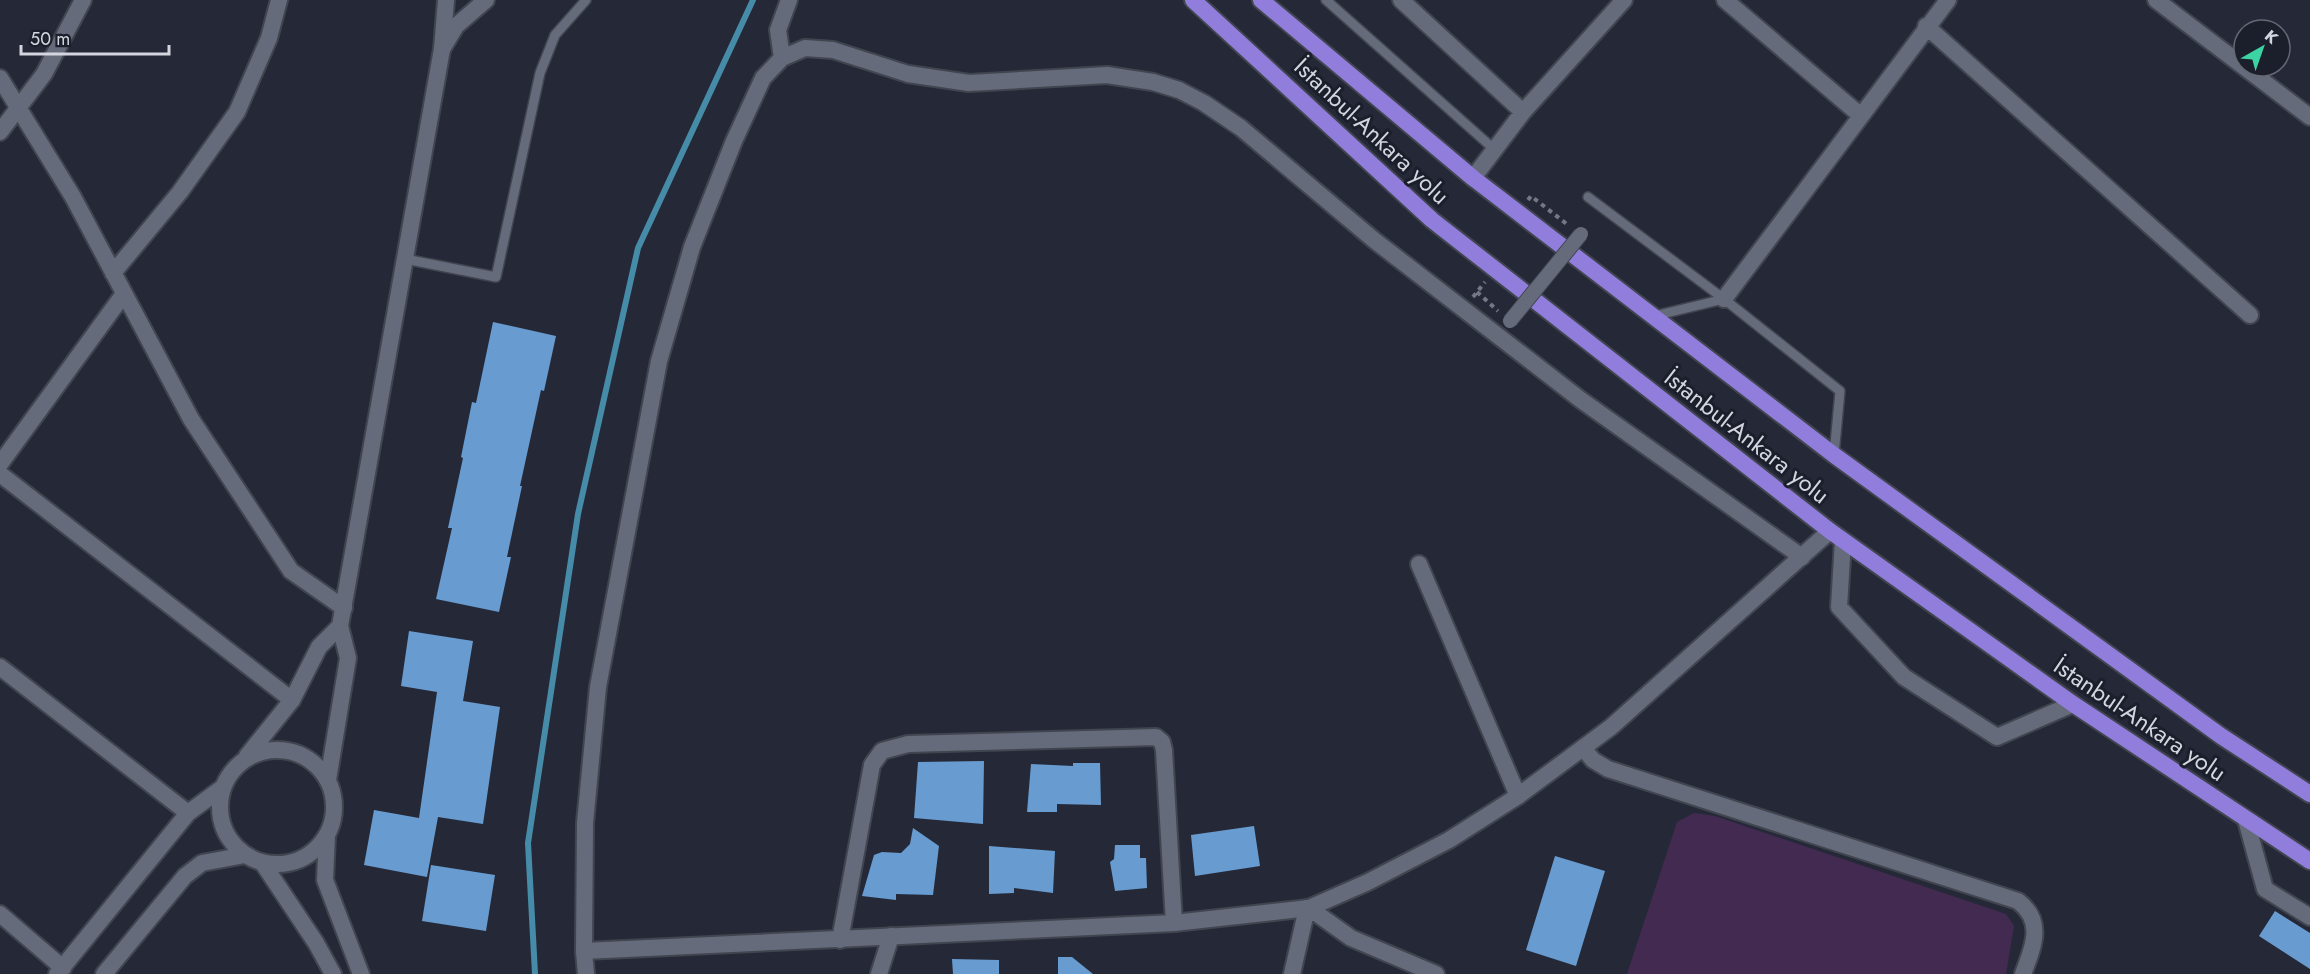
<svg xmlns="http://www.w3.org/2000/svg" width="2310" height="974" font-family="Jost,sans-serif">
<rect width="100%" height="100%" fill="#252937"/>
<path fill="#432a51" d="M1694 813 1715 816 2006 914 2014 926 2006 974H1627L1677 822Z"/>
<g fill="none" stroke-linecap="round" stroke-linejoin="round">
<path stroke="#468ca8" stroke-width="6" d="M535 974 528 843 578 514 638 248 753 0"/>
</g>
<path fill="#689cd1" d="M493 322 556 336 544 391 541 390 520 486H522L507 557H511L499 612 436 599 452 528H448L463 458 461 457 472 402 476 403Z
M409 631 473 641 463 701 500 707 483 824 438 817 427 877 364 865 374 810 419 818 437 692 401 686Z
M984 761 983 824 914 818 918 762Z
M1073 763H1100L1101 805 1057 804V812H1027L1031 764 1073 766Z
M1254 826 1260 866 1195 876 1191 835Z
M913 828 939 846 933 895 896 894V900L862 896 874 855 882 852 901 853 910 844Z
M1115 845H1140V858H1146L1147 888 1115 891 1110 862 1114 859Z
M989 846 1055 851 1053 893 1014 888V893L989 894Z
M1555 856 1605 871 1576 966 1526 950Z
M431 865 495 875 486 931 422 921Z
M2275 911 2310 933V969L2259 936Z
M1058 957H1072L1093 974H1058Z
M952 959 999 960V974H953Z"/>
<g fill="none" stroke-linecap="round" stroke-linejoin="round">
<defs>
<path id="service" d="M1326 0 1495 150
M1588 197 1724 299 1840 391 1834 455
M405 259 496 277 540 73 555 35 586 0
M1654 316 1724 299"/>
<path id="minor" d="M1401 0 1523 112 1624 0
M1725 0 1860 115
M2156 0 2310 117
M1926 26 2250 315
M442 49 456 26 486 0
M782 58 778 30 789 0
M0 78 73 197 191 419 291 571 344 608
M0 132 44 74 83 0
M1473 178 1523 112
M113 273 180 192 237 112 269 38 279 0
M1724 299 1948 0
M0 464 123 295
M0 474 292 700
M1843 541 1839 607 1904 677 1997 737 2073 704
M1419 564 1518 796
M0 667 188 813
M1583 748 1593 760 1608 769 2018 901C2045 922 2033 947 2023 974
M2246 820 2265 889 2310 917
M1309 908 1351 938 1436 974
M0 914 63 968
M840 940 872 765 882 751 908 744 1156 737 1162 742 1164 750 1174 923
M584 951 585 823 598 687 659 361 692 247 734 141 763 78 782 58 805 48 833 50 908 74 969 83 1107 75 1153 82 1179 90 1204 103 1241 128 1374 240 1581 400 1802 557
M879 974 891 936
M1292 974 1307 908"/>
<path id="tertiary" d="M327 835 325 880 361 974
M262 862 316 943 333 974
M586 974 584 951 1174 923 1309 908 1368 882 1449 840 1518 796 1611 727 1830 531"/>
<path id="secondary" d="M220 807a57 57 0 1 1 114 0a57 57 0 1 1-114 0Z
M247 756 292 700 319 647 340 626
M328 780 348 658 340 626 442 49 446 0
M57 974 188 813 222 788
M104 974 185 876 202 863 245 855"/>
<path id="trunk" d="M1193 0 1432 220 1830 531 2073 704 2310 861
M1261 0 1473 178 1834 455 2221 736 2310 794"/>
</defs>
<use href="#service" stroke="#414550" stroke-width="12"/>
<use href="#minor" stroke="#414550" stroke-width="20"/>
<use href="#tertiary" stroke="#414550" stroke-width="20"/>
<use href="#secondary" stroke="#414550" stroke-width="20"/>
<use href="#trunk" stroke="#414550" stroke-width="20"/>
<path stroke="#747884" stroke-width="4" stroke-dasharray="4.5 4.5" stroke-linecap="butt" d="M1528 200 1531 196 1568 225
M1477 292 1498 311
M1473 297 1485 282"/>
<use href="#service" stroke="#666b7b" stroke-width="9"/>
<use href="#minor" stroke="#666b7b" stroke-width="16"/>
<use href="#tertiary" stroke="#666b7b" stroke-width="16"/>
<use href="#secondary" stroke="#666b7b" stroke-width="16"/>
<use href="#trunk" stroke="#917edc" stroke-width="16"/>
<defs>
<path id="pedestrian-bridge" d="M1510 321 1581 234"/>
</defs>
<use href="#pedestrian-bridge" stroke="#414550" stroke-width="16" stroke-linecap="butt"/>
<use href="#pedestrian-bridge" stroke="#666b7b" stroke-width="14"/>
</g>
<g text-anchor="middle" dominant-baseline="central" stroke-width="6" stroke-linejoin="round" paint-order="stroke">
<g font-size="24" fill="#d3d6df" stroke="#1b1f2c">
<text transform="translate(1372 131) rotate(43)">İstanbul-Ankara yolu</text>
<text transform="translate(1747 436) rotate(38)">İstanbul-Ankara yolu</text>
<text transform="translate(2140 719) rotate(34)">İstanbul-Ankara yolu</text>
</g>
</g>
<g transform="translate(2262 48) rotate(40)"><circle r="28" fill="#1b1f2c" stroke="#656874" stroke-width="1.5"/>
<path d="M0-4.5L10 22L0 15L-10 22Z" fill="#3dd4a3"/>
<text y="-9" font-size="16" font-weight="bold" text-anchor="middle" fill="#d3d6df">K</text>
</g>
<path d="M21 45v9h148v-9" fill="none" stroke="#d3d6df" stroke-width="3"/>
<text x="30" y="45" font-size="18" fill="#d3d6df" stroke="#1b1f2c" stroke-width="4.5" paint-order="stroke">50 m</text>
</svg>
